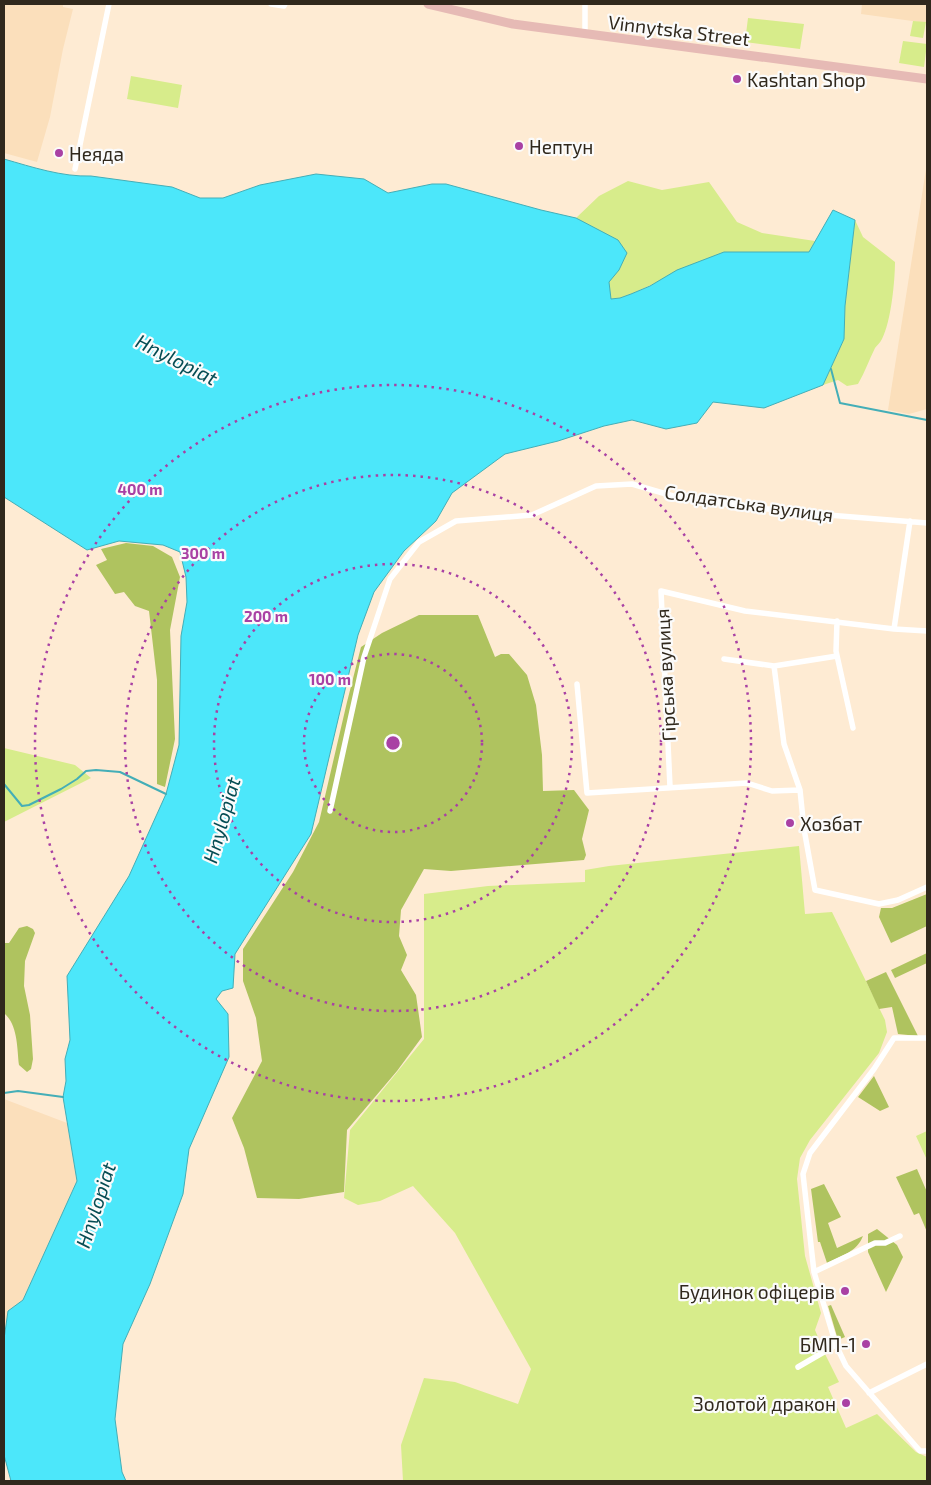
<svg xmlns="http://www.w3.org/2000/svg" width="931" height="1485" font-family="'Exo 2',sans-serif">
<rect width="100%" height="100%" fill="#feebd3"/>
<path fill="#fbdfbb" d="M4 4H63V7L73 9 63 49 50 117 37 162 4 153Z
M862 4H927V23L861 14Z
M927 163V409L909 414 888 410Z
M4 1099 67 1123 77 1181 23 1300 8 1311 4 1338Z"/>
<path fill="#d7ec8b" d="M748 18 804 24 800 49 745 42Z
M913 21 926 22 923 38 910 36Z
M903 41 927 44 924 67 899 63Z
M131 76 182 85 178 108 127 99Z
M628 181 662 190 709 182 737 222 762 233 815 241 809 252H724L631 294 620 298 611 299 609 282 576 218 599 196Z
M855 220 863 237 895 262C895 281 891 322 882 339 880 343 877 345 875 348 869 360 865 372 858 384L847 386 838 380 823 385 844 339 845 306Z
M4 748 75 765 91 778 4 822Z
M799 846 805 914 832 912 885 1020 887 1032 879 1053 810 1140 800 1158 797 1179 805 1256 821 1313 815 1330 826 1356 839 1382 828 1387 846 1428 877 1414 916 1452 927 1457V1481H403L401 1445 424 1378 455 1382 518 1404 531 1369 455 1233 413 1186 380 1201 358 1205 344 1198 350 1130 424 1039V894L488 886 585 882V870L609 866Z
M927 1131V1160L916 1136Z"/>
<path fill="#afc35f" d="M126 543 153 546 172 557 180 577 170 630 175 739 165 787 157 784V680L149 611 135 606 124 592 115 594 96 565 107 560 101 549Z
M419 615H478L495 657 501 654H509L527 675 536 705 542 755 543 791 574 790 589 810 582 839 586 855 584 860 451 871 424 869 401 910 399 936 407 955 401 970 416 995 422 1037 397 1071 347 1130 344 1192 299 1199 257 1198 244 1148 232 1118 262 1061 256 1018 243 981V949L293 872 319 822 347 702 361 647 382 633Z
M927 894V926L891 943 879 917 881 908H892Z
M27 926 33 929 35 933 25 961 24 986 30 1015 33 1059 31 1069 27 1072 19 1065C17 1048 18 1025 4 1013V943H9L19 928Z
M927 953V963L895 978 891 970Z
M886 972 918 1036 898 1034 892 1007 879 1009 866 981Z
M874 1076 889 1107 880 1111 858 1097Z
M917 1169 927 1192V1232L919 1213 914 1215 896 1177Z
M824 1184 841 1217 828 1223 837 1248 863 1236C857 1252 841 1256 827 1263L820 1242H818L811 1189Z
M877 1229 897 1245 903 1257 886 1292 868 1252V1234Z
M831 1305 845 1337 838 1340 828 1306Z"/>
<path fill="#4ce7fa" stroke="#44aeb7" d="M4 159C32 167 62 177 91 176L172 187 200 198H223L260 185 316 174 364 179 388 193 432 184H446L541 210 576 218 618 240 627 253 619 270 609 282 611 299 620 298 631 294 650 286 677 270 724 252H809L833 210 855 220 845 306 844 339 823 385 764 408 713 402 697 423 666 429 632 420 604 426 558 441 505 454 452 493 436 521 404 551 374 592 358 635 311 834 235 954 233 988 222 991 216 999 228 1014 229 1057 189 1149 183 1194 150 1284 123 1344 115 1419 122 1472 126 1481H11L4 1455V1339L8 1311 23 1300 77 1181 63 1097 66 1081 65 1059 70 1040 67 976 129 876 166 794 179 745 181 636 187 602 186 577 180 552 163 545 119 541 87 550 4 497Z"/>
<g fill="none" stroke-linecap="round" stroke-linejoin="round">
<path stroke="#44aeb7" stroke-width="2" d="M831 369 840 403 927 420
M4 784 22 806 29 805 61 789 77 779 86 771 96 770 120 772 166 794
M4 1093 18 1091 63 1097"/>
<path stroke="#fff" stroke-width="5.5" d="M271 4 284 6 285 4
M585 4V35
M75 169 109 4
M837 621 836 651 853 728
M894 629 910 521
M724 659 774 666 837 656
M774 666 784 744 800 790 804 829 815 890 879 904 898 900 927 887
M577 684 587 793 747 783 772 791 800 790
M670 787 661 591 745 611 894 629 927 631
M330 811 364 657 390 579 419 542 456 521 532 515 596 486 632 484 680 498 791 512 927 523
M927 1038H894L874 1069 810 1153 803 1174 814 1272 836 1345 846 1366 920 1451H927
M814 1272 875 1243H885L900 1236
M798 1367 836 1345
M869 1393 927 1364"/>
<path stroke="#e6bab5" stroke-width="9" d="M428 4 513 24 927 79"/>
</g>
<g fill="none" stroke="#a941a4" stroke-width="2.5" stroke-dasharray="2.5 5">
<circle cx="393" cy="743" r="89"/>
<circle cx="393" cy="743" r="179"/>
<circle cx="393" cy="743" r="268"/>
<circle cx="393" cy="743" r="358"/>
</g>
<g fill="#a941a4" stroke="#fbfbfb" stroke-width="2">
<circle cx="737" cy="79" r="5"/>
<circle cx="519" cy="146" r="5"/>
<circle cx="59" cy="153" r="5"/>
<circle cx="790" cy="823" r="5"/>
<circle cx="845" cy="1291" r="5"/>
<circle cx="866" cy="1344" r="5"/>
<circle cx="846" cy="1403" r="5"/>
</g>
<g text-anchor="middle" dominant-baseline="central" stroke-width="4.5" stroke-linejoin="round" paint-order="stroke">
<g font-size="19" fill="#30281c" stroke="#fbfbfb">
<text transform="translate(679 30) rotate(7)">Vinnytska Street</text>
<text transform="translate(749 503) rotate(8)">Солдатська вулиця</text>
<text transform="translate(665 675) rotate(-93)">Гірська вулиця</text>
</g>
<g font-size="19" fill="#30281c" stroke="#fbfbfb" text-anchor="start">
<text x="747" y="79">Kashtan Shop</text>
<text x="529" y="146">Нептун</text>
<text x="69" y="153">Неяда</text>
<text x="800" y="823">Хозбат</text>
<text x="835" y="1291" text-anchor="end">Будинок офіцерів</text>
<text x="856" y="1344" text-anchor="end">БМП-1</text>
<text x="836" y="1403" text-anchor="end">Золотой дракон</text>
</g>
<g font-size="20" font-style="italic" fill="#064d54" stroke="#fbfbfb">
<text transform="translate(177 359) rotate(27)">Hnylopiat</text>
<text transform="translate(221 820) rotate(-74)">Hnylopiat</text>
<text transform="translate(95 1205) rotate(-72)">Hnylopiat</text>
</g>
</g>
<circle cx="393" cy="743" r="8" fill="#a941a4" stroke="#fbfbfb" stroke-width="2.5"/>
<g font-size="15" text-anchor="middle" font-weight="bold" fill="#a941a4" stroke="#fbfbfb" stroke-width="4.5" stroke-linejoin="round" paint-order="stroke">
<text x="140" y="495">400 m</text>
<text x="203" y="559">300 m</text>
<text x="266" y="622">200 m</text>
<text x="330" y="685">100 m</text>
</g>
<rect width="931" height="1485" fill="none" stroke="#30281c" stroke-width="10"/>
</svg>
